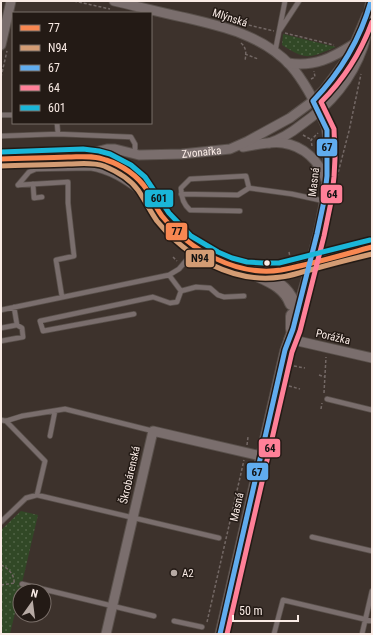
<svg xmlns="http://www.w3.org/2000/svg" width="373" height="635" font-family="'Roboto Condensed',sans-serif">
<defs>
<pattern id="grass-dots" width="8" height="8" patternUnits="userSpaceOnUse"><rect width="8" height="8" fill="#314826"/><path d="M2 2h.1M6 6h.1" fill="none" stroke="#506345" stroke-width="1.8" stroke-linecap="round"/></pattern>
</defs>
<rect width="100%" height="100%" fill="#3d322c"/>
<path fill="url(#grass-dots)" d="M283 34 336 47C309 58 307 61 282 45Z
M21 511 38 515 10 634H1V530Z"/>
<g fill="none" stroke-linecap="round" stroke-linejoin="round">
<path stroke="#594e48" stroke-width="9" stroke-dasharray="9 4.5" stroke-linecap="butt" d="M297 316 300 301"/>
<defs>
<path id="service" d="M280 30 299 1
M275 52 285 1
M1 115H13
M57 123 58 134
M2 136 58 134 131 137 135 144V154
M33 184 34 198 42 197
M18 185 68 182V203L74 256 56 260 62 297
M18 185 29 172 36 169 90 168C111 171 127 183 144 195
M181 194 238 195 249 188 292 194 324 201
M240 211 190 210C183 204 181 197 181 188L190 179 246 176 249 188
M181 291 196 287 210 288 218 295 224 297 244 296
M1 310 169 275 179 269 195 250
M134 314 43 331 40 321 153 297 170 303 177 302 181 291 169 275
M1 328 17 325
M1 341 23 337 22 328 17 325 14 307
M327 399 372 410
M1 420 6 421 22 416 65 409 153 431
M6 421 45 461 37 495
M50 436 55 411
M1 522 26 498 37 495 219 538
M312 537 372 551
M22 584 154 616
M174 621 202 627
M274 634 283 600 372 621
M362 634 372 591"/>
<g id="minor">
<path d="M114 1C136 6 159 12 182 17 221 26 263 35 291 66 306 83 317 106 326 126 328 134 328 143 328 151 329 201 314 253 300 301"/>
<path d="M1 45 11 1"/>
<path d="M288 63C315 67 332 58 354 44"/>
<path d="M269 143C281 139 291 133 301 125 330 105 351 81 363 47 368 32 367 16 371 1"/>
<path d="M243 147C256 145 270 141 283 143 304 146 319 161 326 180"/>
<path id="s1" d="M88 154 107 149H115L139 155 182 154 230 149 248 141 290 118 313 101 324 90 345 62 355 43 367 15"/>
<path d="M289 339 372 358"/>
<path d="M106 634 153 431 261 456"/>
<path d="M220 634 285 350 294 325"/>
</g>
<path id="primary" d="M1 159C23 158 46 157 68 157 81 156 95 156 107 160 121 166 135 174 144 186 151 196 156 208 163 217 191 254 234 274 280 270L372 247
M255 273C270 280 286 286 292 303
M293 316V329"/>
</defs>
<use href="#service" stroke="#59504b" stroke-width="6"/>
<use href="#minor" stroke="#59504b" stroke-width="11"/>
<use href="#primary" stroke="#59504b" stroke-width="16"/>
<path stroke="#736865" stroke-width="1.5" stroke-dasharray="3 2" stroke-linecap="butt" d="M74 1 110 9
M244 24 274 31
M285 33 334 45
M241 43C247 48 246 54 245 61
M245 54 258 59
M1 77 7 51
M311 79 315 77 314 71
M303 135 310 139
M312 146 311 140 318 133
M337 177 349 131 361 74
M289 252 290 257
M173 257 177 261
M294 366 305 368
M319 375 325 377
M289 386 300 389
M324 393 326 357
M321 409 322 403
M247 445 248 437
M1 565C8 568 15 575 14 583
M1 585 15 583
M207 622 244 460"/>
<use href="#service" stroke="#7a6e6d" stroke-width="4.5"/>
<use href="#minor" stroke="#7a6e6d" stroke-width="9"/>
<use href="#primary" stroke="#7c6e6c" stroke-width="14"/>
<defs>
<path id="bus-1" d="M1 159C23 158 45 158 68 157 80 157 94 155 106 160 122 165 138 176 147 190 152 199 156 208 162 216 189 250 237 277 281 270 312 264 342 255 372 247"/>
<path id="bus-2" d="M1 166C23 165 46 165 68 164 80 164 92 162 104 166 116 171 130 179 138 190 145 200 150 211 157 221 186 257 234 284 281 277 291 276 301 272 310 270 331 264 351 259 372 254"/>
<path id="bus-3" d="M220 634 285 350 293 329 317 234 324 201 327 176V130L313 101C341 72 360 40 371 1"/>
<path id="bus-4" d="M227 634 292 352 300 331 324 236 331 202 334 177 335 158 334 129 321 102C344 79 361 52 372 22"/>
<path id="bus-5" d="M1 152 83 149 99 151 110 154 131 165 145 177 169 213 191 236 218 252 232 258 247 262 263 263H279L370 240"/>
</defs>
<use href="#bus-1" stroke="#231a15" stroke-width="8"/>
<use href="#bus-2" stroke="#231a15" stroke-width="8"/>
<use href="#bus-3" stroke="#231a15" stroke-width="8"/>
<use href="#bus-4" stroke="#231a15" stroke-width="8"/>
<use href="#bus-5" stroke="#231a15" stroke-width="8"/>
<use href="#bus-1" stroke="#f88751" stroke-width="5"/>
<use href="#bus-2" stroke="#d39c74" stroke-width="5"/>
<use href="#bus-3" stroke="#60acee" stroke-width="5"/>
<use href="#bus-4" stroke="#ff8098" stroke-width="5"/>
<use href="#bus-5" stroke="#1ab6d8" stroke-width="5"/>
</g>
<circle fill="#f9ebe5" stroke="#231a15" stroke-width="1.5" cx="267" cy="263" r="3.5"/>
<circle fill="#b7aaa4" stroke="#231a15" stroke-width="1.5" cx="174" cy="573" r="4"/>
<g text-anchor="middle" dominant-baseline="central" stroke-width="3" stroke-linejoin="round" paint-order="stroke">
<g font-size="11" fill="#f9ebe5" stroke="#231a15">
<text transform="translate(230 18) rotate(18)">Mlýnská</text>
<text stroke="none"><textPath href="#s1" startOffset="115">Zvonařka</textPath></text>
<text transform="translate(314 182) rotate(-83)">Masná</text>
<text transform="translate(333 337) rotate(13)">Porážka</text>
<text transform="translate(130 475) rotate(-77)">Škrobárenská</text>
<text transform="translate(237 507) rotate(-77)">Masná</text>
</g>
<g font-size="11" fill="#f9ebe5" stroke="#231a15" text-anchor="start">
<text x="182" y="573">A2</text>
</g>
</g>
<g stroke="#231a15" stroke-width="1.5">
<rect x="316" y="138" width="22" height="19" rx="4" fill="#60acee"/>
<rect x="320" y="184" width="23" height="20" rx="4" fill="#ff8098"/>
<rect x="144" y="189" width="30" height="19" rx="4" fill="#1ab6d8"/>
<rect x="165" y="222" width="23" height="19" rx="4" fill="#f88751"/>
<rect x="185" y="249" width="30" height="19" rx="4" fill="#d39c74"/>
<rect x="258" y="438" width="23" height="20" rx="4" fill="#ff8098"/>
<rect x="246" y="462" width="23" height="19" rx="4" fill="#60acee"/>
</g>
<g font-size="11" text-anchor="middle" font-weight="bold" fill="#111">
<text x="327" y="151">67</text>
<text x="332" y="198">64</text>
<text x="159" y="202">601</text>
<text x="177" y="235">77</text>
<text x="200" y="262">N94</text>
<text x="270" y="452">64</text>
<text x="257" y="476">67</text>
</g>
<rect width="373" height="635" fill="none" stroke="#f9ebe5" stroke-width="4"/>
<rect x="12" y="12" width="140" height="112" fill="#231a15" stroke="#796e68"/>
<rect x="20" y="25" width="20" height="6" fill="#f88751" stroke="#796e68"/>
<text x="48" y="32" font-size="12" fill="#f9ebe5">77</text>
<rect x="20" y="45" width="20" height="6" fill="#d39c74" stroke="#796e68"/>
<text x="48" y="52" font-size="12" fill="#f9ebe5">N94</text>
<rect x="20" y="65" width="20" height="6" fill="#60acee" stroke="#796e68"/>
<text x="48" y="72" font-size="12" fill="#f9ebe5">67</text>
<rect x="20" y="85" width="20" height="6" fill="#ff8098" stroke="#796e68"/>
<text x="48" y="92" font-size="12" fill="#f9ebe5">64</text>
<rect x="20" y="105" width="20" height="6" fill="#1ab6d8" stroke="#796e68"/>
<text x="48" y="112" font-size="12" fill="#f9ebe5">601</text>
<g transform="translate(32 603) rotate(14)"><circle r="19" fill="#231a15" stroke="#796e68"/>
<path d="M0-3L7 15L0 10L-7 15Z" fill="#b7aaa4"/>
<text y="-6" font-size="11" font-weight="bold" text-anchor="middle" fill="#f9ebe5">N</text>
</g>
<path d="M233 615v6h65v-6" fill="none" stroke="#f9ebe5" stroke-width="2"/>
<text x="239" y="615" font-size="12" fill="#f9ebe5" stroke="#231a15" stroke-width="3" paint-order="stroke">50 m</text>
</svg>
